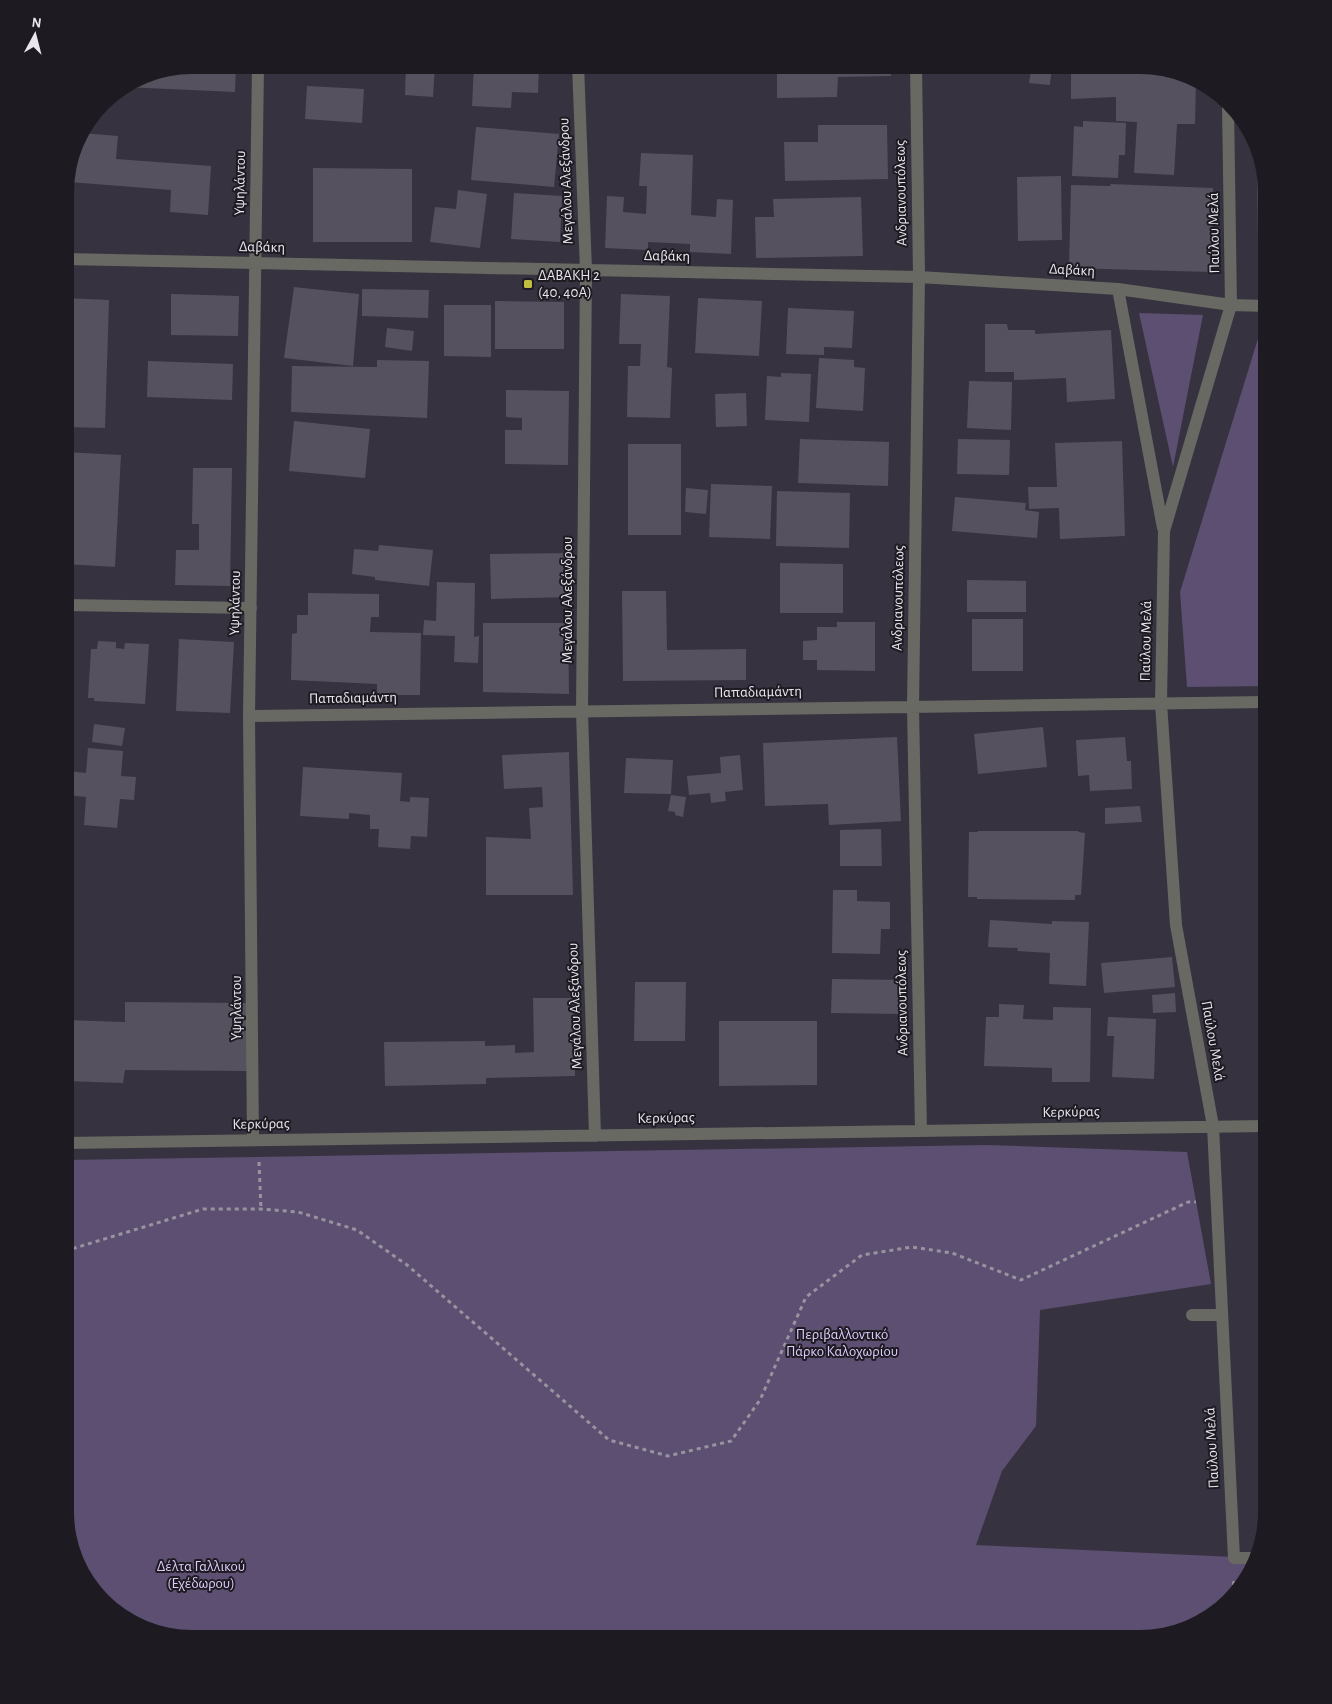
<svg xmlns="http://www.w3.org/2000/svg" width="1332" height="1704" font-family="'Alegreya Sans',sans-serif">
<rect width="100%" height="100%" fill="#37323f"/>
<path fill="#5c4f72" d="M1139 313 1203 315 1173 467Z
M1267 331V686L1187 687 1180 592 1260 332Z
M986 1145 1187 1152 1211 1284 1040 1310 1036 1426 1002 1471 976 1545 1255 1558 1250 1575 1210 1618 1140 1639H192L129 1622 86 1582 65 1512V1160Z"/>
<path fill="#56515f" d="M192 65H236L235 92 124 87 144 75Z
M406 65H435L433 97 405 95Z
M474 65 539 66 538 93 512 92 511 108 472 106Z
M777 65H891V76L838 77 837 97 777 98Z
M987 65H1052L1050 85 1029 83 1031 71 987 67Z
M1071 65H1148L1196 80 1195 124H1177L1174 175 1134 173 1137 122 1116 121V97L1071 99Z
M307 86 364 89 362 123 305 119Z
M1083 121 1126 123 1125 155H1119L1118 178 1072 176 1074 126 1083 127Z
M818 125H887L888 179 785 181 784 142H818Z
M476 127 559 134 554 187 471 180Z
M81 133 118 136 116 159 211 166 208 215 170 212 171 190 69 182 70 164 78 136Z
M641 153 693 155 691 215 716 217 717 199 733 200 731 254 690 252V244L648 242V250L605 248 607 196 624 197 623 212 646 214 647 186H639Z
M1257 161 1267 192V244H1258Z
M313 168 412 169V242H313Z
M1061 176 1062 240 1018 241 1017 177Z
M1110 184 1213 188 1210 272 1069 268 1071 185 1111 186Z
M458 190 487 194 480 248 430 242 435 207 456 209Z
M514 193 562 196 560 242 511 239Z
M861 197 863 256 756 258 755 217H774L773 199Z
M294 287 359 294 353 366 284 358Z
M362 289 429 290 428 318 362 316Z
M171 294 239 296 238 336 171 335Z
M621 294 670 296 667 367 672 368 670 418 627 417 628 366H640L641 344H619Z
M65 298 109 300 105 428 65 427Z
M698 298 762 301 759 356 695 353Z
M495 301 564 302V349H495Z
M444 305H491V357L444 356Z
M788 308 854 311 852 348 824 347V355L786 354Z
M985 324H1007L1008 330H1035V334L1111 330 1115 399 1067 402 1066 378 1014 380V372H985Z
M387 328 414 331 412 351 385 347Z
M819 358 854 360V367L865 368 863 411 816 408Z
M377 360 429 361 427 418 291 412 292 366 377 367Z
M148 361 233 364 232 400 147 397Z
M781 373 811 374 809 422 765 420 767 376 781 377Z
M969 381 1012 382 1011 430 967 428Z
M506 390 569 391 568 465 505 464V430H522V418L506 417Z
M746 393 747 426 716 427 715 394Z
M294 421 370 429 365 478 289 471Z
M800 439 889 442 888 486 798 483Z
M958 439 1010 440 1009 475 957 474Z
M1122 441 1125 536 1060 539 1059 508 1029 509 1028 487H1057L1055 443Z
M628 444H681V535H628Z
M65 452 121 455 115 567 65 564Z
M193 468H232L230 586 175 585 176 550H199V524H192Z
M711 484 772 486 770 539 709 537Z
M686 488 708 490 706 514 685 512Z
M777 491 850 493 849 548 776 546Z
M955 497 1026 503 1025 510 1039 512 1037 538 952 531Z
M379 545 433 550 429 586 375 580V577L352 574 354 549 378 551Z
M570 553 571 597 491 599 490 554Z
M780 563 843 564V613H780Z
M967 580 1026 581V612H967Z
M437 582 475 583 474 637 479 636 478 663 454 662 455 636 423 635 424 620 436 621Z
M622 591H666L667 650 746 649V680L623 681Z
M308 593 379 594V617H371L370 632 421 633 420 695H377V684L291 680 292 634 297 633V615H308Z
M972 619H1023V671H972Z
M837 622H875V671L817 670V660H803V641L817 640V627H837Z
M483 623H568L569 694 483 692Z
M179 639 234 642 230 713 176 711Z
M98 641 116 642V648L124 649 125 643 149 644 145 704 94 701V698H88L91 649H97Z
M94 724 125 728 122 746 92 742Z
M1043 727 1047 767 978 774 974 734Z
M897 737 901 821 829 825 828 804 765 806 763 743Z
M1125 737 1127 761H1131L1132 789 1090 791 1089 775 1078 776 1076 740Z
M88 748 123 751 121 776 136 777 134 800 120 799 117 828 84 825 86 797 66 795 68 771 86 773Z
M569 752 573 895H486V837L531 839 529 808 543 807 542 787 504 789 502 755Z
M740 755 743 790 725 792 726 801 711 803 710 793 689 795 687 776 721 773 720 757Z
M626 758 673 760 671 794 624 793Z
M303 767 402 773 400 801 410 802V797L429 798 427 837 411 836 410 849 378 847 379 829H370V815L349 813V819L300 816Z
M671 795 686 797 683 817 675 815V812L668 811Z
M1140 806 1142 822 1105 824V808Z
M881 829 882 866H840V830Z
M978 831H1078V832L1085 833 1081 895H1075V900L977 899V897H968L969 832H978Z
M833 890H857V901L890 902V929H881L880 954 832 953Z
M990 920 1052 924V921L1089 922 1086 986 1049 984 1050 953 1017 951 1018 948 988 947Z
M1172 957 1175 987 1104 993 1101 963Z
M832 979 904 980 903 1014 831 1013Z
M635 982H686L685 1041H634Z
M1175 993 1176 1012 1153 1013 1152 995Z
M533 998H573L575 1076 486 1078V1084L385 1086 384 1042 485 1041V1046L515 1045V1053L534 1052Z
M125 1002 247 1003V1071L125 1070 123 1083 65 1081V1020L125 1022Z
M999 1004 1024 1005 1023 1019 1053 1020V1007L1091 1008 1090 1082H1052V1068L984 1066 986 1017H999Z
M1108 1017 1156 1019 1154 1079 1112 1077 1114 1036H1107Z
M719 1021H817V1085L719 1086Z"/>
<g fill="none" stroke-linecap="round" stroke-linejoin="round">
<path stroke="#98949f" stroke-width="3" stroke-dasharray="4 4" stroke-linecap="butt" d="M259 1162 261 1209
M65 1251 203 1209H261L298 1212 357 1230 407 1265 609 1440 668 1456 731 1441 760 1400 806 1297 862 1255 912 1247 952 1253 1021 1280 1188 1202H1196
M1233 1593 1234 1579"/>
<path stroke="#686962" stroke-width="12" d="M578 65 586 270 582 711 595 1136
M916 65 919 277 913 707 921 1131
M1228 105 1231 305 1164 531 1161 703 1176 925 1213 1126 1234 1558H1255
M65 259 919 277 1118 289 1231 305 1267 306
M1118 289 1163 528
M65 605 251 608
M249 716 1267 702
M253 1140 249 716 258 65
M65 1143 1267 1126
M1192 1315H1222"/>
</g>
<rect fill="#c0be40" stroke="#1d1b21" stroke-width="2" x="523" y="279" width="10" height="10" rx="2.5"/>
<g text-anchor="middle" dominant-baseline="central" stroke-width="4" stroke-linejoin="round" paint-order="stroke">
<g font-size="15" fill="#e9e6ef" stroke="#1d1b21">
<text transform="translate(566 181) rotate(-92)">Μεγάλου Αλεξάνδρου</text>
<text transform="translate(240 183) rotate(-89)">Υψηλάντου</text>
<text transform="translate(901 193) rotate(-91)">Ανδριανουπόλεως</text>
<text transform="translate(1214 233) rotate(-91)">Παύλου Μελά</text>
<text transform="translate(262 247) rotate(1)">Δαβάκη</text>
<text transform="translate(667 256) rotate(1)">Δαβάκη</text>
<text transform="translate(1072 270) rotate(3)">Δαβάκη</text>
<text transform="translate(898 598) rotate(-89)">Ανδριανουπόλεως</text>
<text transform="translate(567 600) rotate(-90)">Μεγάλου Αλεξάνδρου</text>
<text transform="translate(235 603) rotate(-89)">Υψηλάντου</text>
<text transform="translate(1146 641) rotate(-89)">Παύλου Μελά</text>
<text transform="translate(758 692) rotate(-1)">Παπαδιαμάντη</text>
<text transform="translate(353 698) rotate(-1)">Παπαδιαμάντη</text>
<text transform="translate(902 1003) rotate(-91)">Ανδριανουπόλεως</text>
<text transform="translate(575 1006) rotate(-92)">Μεγάλου Αλεξάνδρου</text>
<text transform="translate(236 1008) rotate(-90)">Υψηλάντου</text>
<text transform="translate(1213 1041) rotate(80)">Παύλου Μελά</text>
<text transform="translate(1071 1112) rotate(-1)">Κερκύρας</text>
<text transform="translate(666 1118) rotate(-1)">Κερκύρας</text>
<text transform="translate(261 1124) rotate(-1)">Κερκύρας</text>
<text transform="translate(1212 1448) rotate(-93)">Παύλου Μελά</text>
</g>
<g font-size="15" fill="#e9e6ef" stroke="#1d1b21" text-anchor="start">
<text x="538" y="275">ΔΑΒΑΚΗ 2<tspan x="538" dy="17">(40, 40Α)</tspan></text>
</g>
<g font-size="15" fill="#ddcbfd" stroke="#1d1b21">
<text x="842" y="1334">Περιβαλλοντικό<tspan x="842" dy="17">Πάρκο Καλοχωρίου</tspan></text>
<text x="201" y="1566">Δέλτα Γαλλικού<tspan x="201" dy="17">(Εχέδωρου)</tspan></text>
</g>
</g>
<path d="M0 0H1332V1704H0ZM192 74H1140A118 118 0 0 1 1258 192V1512A118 118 0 0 1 1140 1630H192A118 118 0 0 1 74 1512V192A118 118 0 0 1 192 74Z" fill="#1d1b21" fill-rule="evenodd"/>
<g transform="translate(35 35) rotate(7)" stroke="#1d1b21" stroke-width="4" paint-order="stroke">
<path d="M0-4L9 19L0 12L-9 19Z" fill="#e9e6ef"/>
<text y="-8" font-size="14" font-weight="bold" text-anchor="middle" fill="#e9e6ef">N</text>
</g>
</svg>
